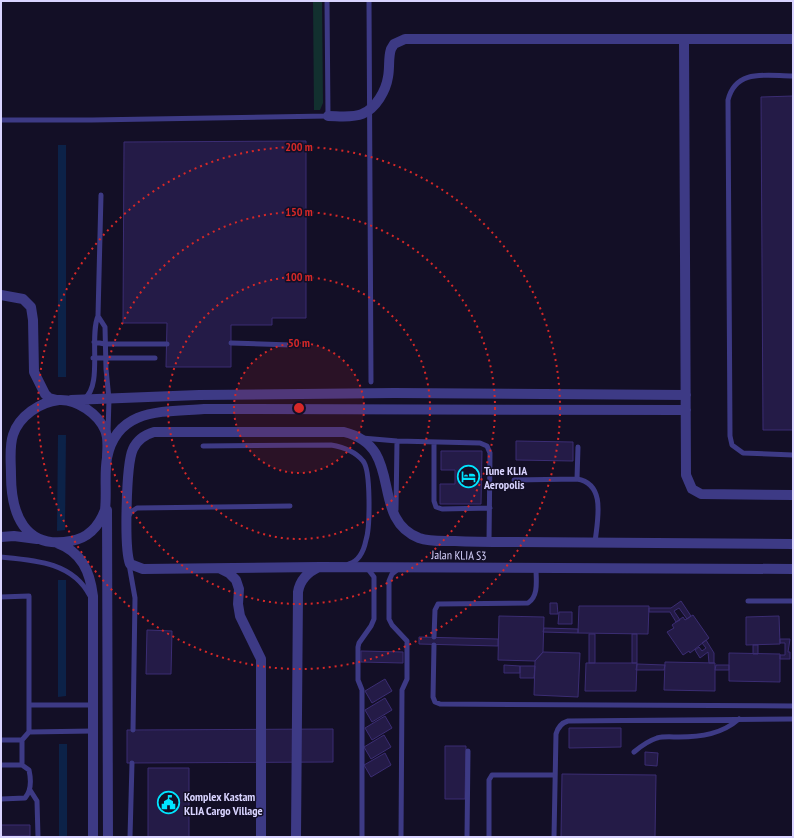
<svg xmlns="http://www.w3.org/2000/svg" width="794" height="838" font-family="'PT Sans Narrow',sans-serif">
<rect width="100%" height="100%" fill="#130f26"/>
<path fill="#12302f" d="M313 1H322L323 103 320 110H314Z"/>
<path fill="#0c2248" d="M58 145H66V377H58Z
M58 435H66L65 530 57 531Z
M58 580H66V696L58 697Z
M59 744H67V837H59Z"/>
<path fill="#241b47" stroke="#3b2d73" d="M793 96V430H763L761 97Z
M306 141V318H272V325H231V367H166L167 323H123L124 142Z
M516 441 573 442V461L516 460Z
M441 451H482L481 504H440V484H455V470H441Z
M681 601 691 616 687 619 679 608 674 611 680 620 676 622 670 612H649V608H671Z
M550 603H557L558 614H550Z
M579 606H649L648 634 578 633Z
M559 612H572V624H558Z
M693 615 709 638 690 653 689 651 683 655 667 632 674 628 672 625 683 617 685 620Z
M499 616 544 617 543 652 535 661 498 660Z
M779 616 780 644 746 645V617Z
M544 628 578 629V633L543 632Z
M147 630 172 631 171 674H146Z
M589 634H595V663H589Z
M632 634H637V663H632Z
M419 637 498 639V646L419 644Z
M780 639H790L788 652H790V659H780V655H785V643H780Z
M706 640 714 653V663H709L708 652 700 658 695 650 699 647 702 651 706 648 702 643Z
M753 645H758V654H753Z
M361 651 403 652V663L361 662Z
M543 652 580 653 578 697 534 695 535 661Z
M729 653 780 654V682L729 681Z
M665 662 715 663V691L664 690Z
M586 663H637L636 691H585Z
M637 664 665 665 664 670H636Z
M504 665 520 666V673H504Z
M716 665H729V670H715Z
M520 666H535L534 678H520Z
M385 679 392 691 372 703 365 691Z
M385 698 392 710 372 722 365 710Z
M385 716 392 728 372 740 365 728Z
M569 728H621V747L569 748Z
M333 729V762L127 763V730Z
M384 735 391 747 371 759 364 747Z
M445 746H466L465 799H445Z
M645 752 658 753 657 766 645 765Z
M385 753 391 765 371 777 364 765Z
M148 768H189V837H148Z
M562 774 656 775 655 837H561Z
M1 825H30V836H1Z"/>
<g fill="none" stroke-linecap="round" stroke-linejoin="round">
<path stroke="#3d3a85" stroke-width="5" d="M369 1 371 382
M793 76C767 76 736 68 728 100L730 436 732 445 743 453 793 455
M1 120H92L328 116 327 1
M98 316 105 327 106 369 109 399 108 432
M94 342 105 344H167
M231 343 291 345
M93 358H155
M84 399C103 386 89 337 98 316L101 195
M362 438 397 441 480 443 487 446 490 453 489 542
M434 443V501L436 507 442 509 490 508
M203 446 331 445C343 447 355 451 363 461 371 470 370 528 366 540 364 550 359 561 349 564
M577 479C607 484 597 521 595 543
M514 480 577 479 578 447
M396 510 397 441
M128 517 131 512 137 508 290 506
M1 557C34 560 73 562 90 596
M129 564 135 598 133 730
M398 569 392 574 389 581V619L392 625 407 641V679L402 690 401 837
M1 597 29 596V732L22 740V765
M748 601H793
M434 637 435 610 438 604 528 603C539 596 536 580 536 569
M434 645 433 697 435 702 440 704 793 706
M29 705H93
M29 732 93 731
M1 740H22
M634 752C641 746 648 741 657 738 664 736 672 737 679 737 701 737 722 734 739 719
M1 765H22L29 770C31 779 32 790 25 798L1 799
M30 790 37 801 38 837
M130 837 132 763
M362 837V690L358 680V647L359 643 371 626 374 619V577L368 569
M467 837 468 751
M489 837V780L492 775H555
M554 837 556 734C558 727 561 723 568 721L793 719"/>
<path stroke="#3d3a85" stroke-width="10" d="M684 39 686 475 692 489 701 494 793 495
M328 116C338 116 353 118 362 114 376 109 386 90 388 77 390 67 388 58 391 49L394 44 405 39H793
M1 295 23 299 31 307 33 320 34 372 45 394 49 398 57 400
M71 400 199 395 394 393 686 395
M107 457C107 449 109 439 105 430 98 414 77 399 59 400 40 402 19 416 13 435 9 447 11 462 11 475 11 513 24 550 71 541 89 538 99 526 105 510 107 493 104 474 107 458 117 407 164 412 204 409L686 410
M107 510 108 837
M1 537 14 536 37 539
M57 543C82 552 90 572 93 596V837
M793 544C701 543 610 543 518 542 497 542 476 542 455 541 443 541 430 542 419 538 368 518 406 447 344 432H154C144 435 137 440 133 449 126 464 124 549 130 564L143 569 320 567 793 569
M221 569 229 573 236 580 239 589 238 604 240 616 261 659V837
M296 837 298 592C300 579 308 572 319 567"/>
</g>
<circle cx="299" cy="408" r="65" fill="#d62828" fill-opacity=".12"/>
<g fill="none" stroke="#d62828" stroke-width="2" stroke-dasharray="2 4">
<circle cx="299" cy="408" r="65"/>
<circle cx="299" cy="408" r="131"/>
<circle cx="299" cy="408" r="196"/>
<circle cx="299" cy="408" r="261"/>
</g>
<defs>
<symbol id="hotel-ring" viewBox="-11 -11 22 22"><circle r="9.5" fill="#130f26" stroke="#00e5ff" stroke-width="1.5"/><path d="M-6-4.5h1.5V1H6V5H4.5V3h-9V5H-6ZM-4 0a1.8 1.8 0 1 1 3.6 0ZM.5 0V-2.5h3Q6-2.5 6 0Z" fill="#00e5ff"/></symbol>
<symbol id="civic-ring" viewBox="-11 -11 22 22"><circle r="9.5" fill="#130f26" stroke="#00e5ff" stroke-width="1.5"/><path d="M-.6-6.5H3V-4.5H.6V-3L4-1V1h2V6H-6V1h2V-1L-.6-3ZM-1.2 2.5V6h2.4V2.5Z" fill="#00e5ff"/></symbol>
</defs>
<g fill-rule="evenodd">
<use href="#hotel-ring" x="456" y="464" width="25" height="25"/>
<use href="#civic-ring" x="156" y="790" width="25" height="25"/>
</g>
<g text-anchor="middle" dominant-baseline="central" stroke-width="3" stroke-linejoin="round" paint-order="stroke">
<g font-size="12" font-weight="bold" fill="#d9d4ff" stroke="#130f26" text-anchor="start">
<text x="484" y="470">Tune KLIA<tspan x="484" dy="14">Aeropolis</tspan></text>
<text x="184" y="796">Komplex Kastam<tspan x="184" dy="14">KLIA Cargo Village</tspan></text>
</g>
<g font-size="12" fill="#d9d4ff" stroke="#130f26">
<text transform="translate(459 555) rotate(1)">Jalan KLIA S3</text>
</g>
</g>
<circle cx="299" cy="408" r="6" fill="#d62828" stroke="#130f26" stroke-width="2"/>
<g font-size="12" text-anchor="middle" font-weight="bold" fill="#d62828" stroke="#130f26" stroke-width="3" stroke-linejoin="round" paint-order="stroke">
<text x="299" y="151">200 m</text>
<text x="299" y="216">150 m</text>
<text x="299" y="281">100 m</text>
<text x="299" y="347">50 m</text>
</g>
<rect width="794" height="838" fill="none" stroke="#d9d4ff" stroke-width="4"/>
</svg>
